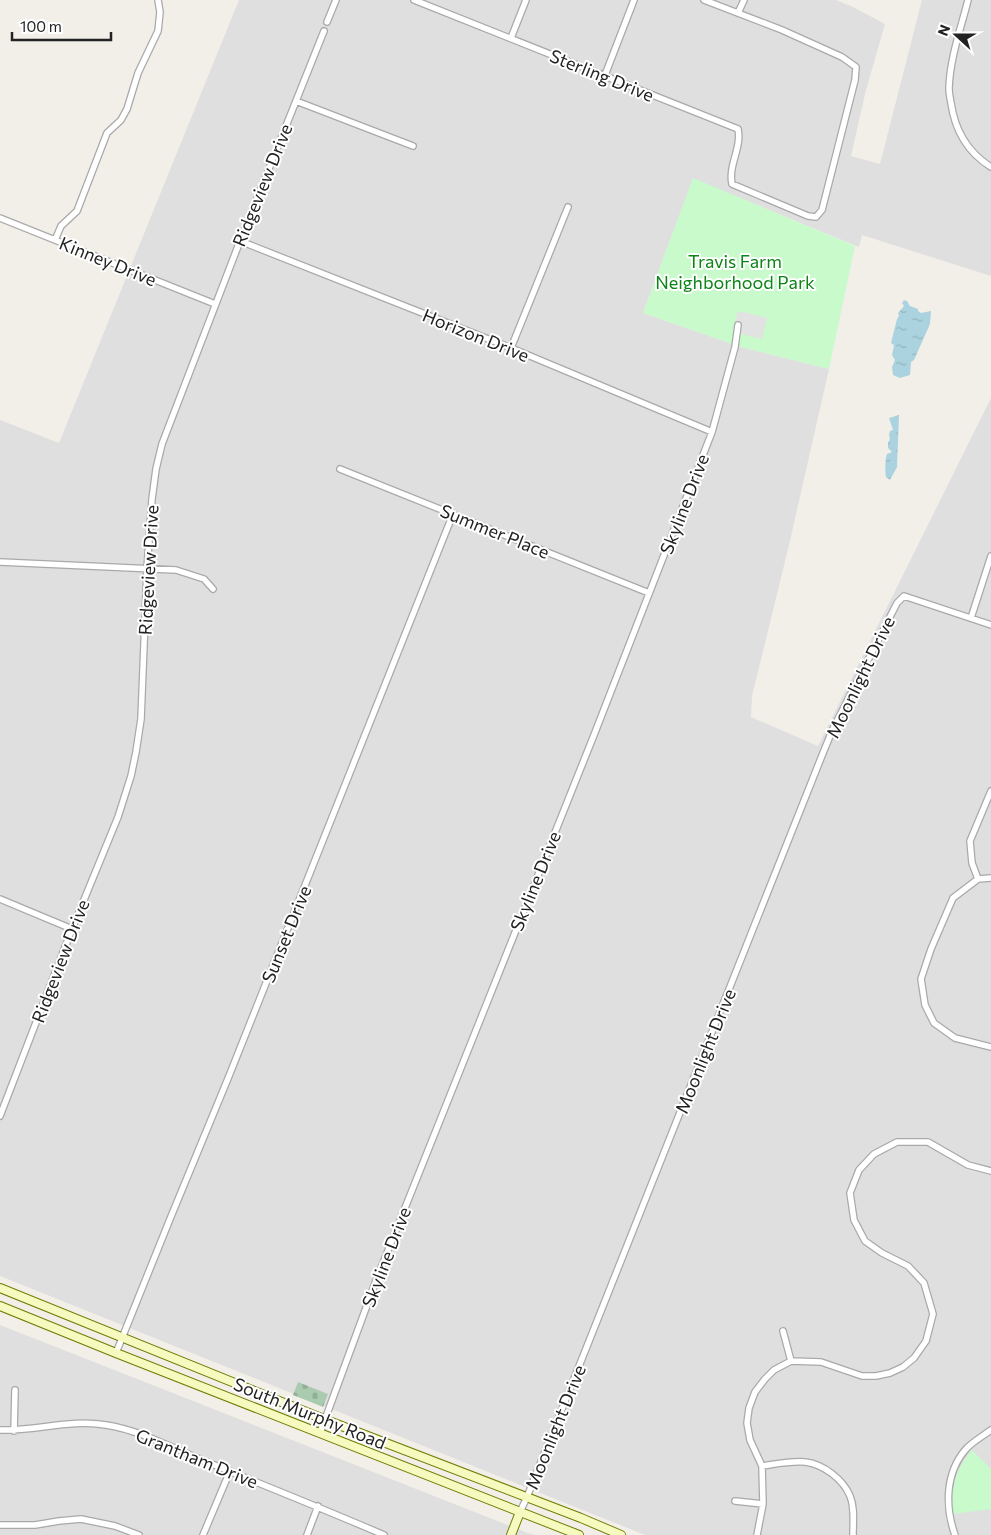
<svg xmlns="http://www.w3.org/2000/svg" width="991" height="1535" font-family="Commissioner,sans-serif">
<defs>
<pattern id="cemetery-stones" width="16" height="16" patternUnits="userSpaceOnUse" patternTransform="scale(1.25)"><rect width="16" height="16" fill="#aacbaf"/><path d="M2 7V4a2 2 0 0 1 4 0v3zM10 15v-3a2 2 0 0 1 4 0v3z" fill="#92ae96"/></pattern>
<pattern id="water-ripples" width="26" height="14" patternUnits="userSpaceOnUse" patternTransform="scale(1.25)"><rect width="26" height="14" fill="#aad3df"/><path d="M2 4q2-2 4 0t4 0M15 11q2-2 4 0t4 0" fill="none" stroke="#92b5bf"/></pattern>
</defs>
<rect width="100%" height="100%" fill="#f2efe9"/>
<path fill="#e0dfdf" d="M239 0H836L853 7 885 24 866 90 851 156 880 164 922 0H991V276L862 235 859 247 693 179 643 313 741 347 829 369 789 545 752 696 751 717 818 746 991 398V1535H645L0 1276V420L59 443Z
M0 1325 528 1533 535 1535H0Z"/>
<path fill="url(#cemetery-stones)" d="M298 1382 328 1394 323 1407 293 1395Z"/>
<path fill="#c8facc" d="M693 178 855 246 829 369 741 347 643 313Z
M972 1450 991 1469V1509L953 1514C950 1490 955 1469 972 1450Z"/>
<path fill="#e2e2e2" d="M738 311 767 318 762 339 733 332Z"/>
<path fill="url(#water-ripples)" d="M904 300 907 301 910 306 918 309V311L921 313 931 311 930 324 914 360 911 362 910 375 900 378 893 375 892 367 895 360 892 355 894 345 891 343 897 319 899 316 898 313 904 306 902 303Z
M899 415 897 467 890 480 886 477C885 472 885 459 887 454L892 452 888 448V443L890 439 889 435 890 431 893 430 889 418Z"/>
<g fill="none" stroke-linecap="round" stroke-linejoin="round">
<defs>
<path id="street" d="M414 0 738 129C742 148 728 165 732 184L808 216 816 217 822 210 855 80 856 67 842 57 782 30 704 0
M968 0C961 28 950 58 949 88 949 93 950 98 951 103 955 131 967 152 991 167
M738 13 744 0
M327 22 336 0
M511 38 526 0
M605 75 634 0
M296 101 413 146
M0 218 215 304
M55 240 61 226 77 211 107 133 121 120 127 109 138 73 158 31 160 12 158 0
M240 241 511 348 712 432
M511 348 568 207
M340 469 649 593
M0 562 176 570 204 579 213 589
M971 618 991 556
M991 878 978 879 953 898 931 949 921 979 925 1005 934 1023 955 1038 991 1047
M978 879 972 863 970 841 991 791
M0 899 72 929
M0 1116 72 929 118 817 131 776 136 752 141 719 147 569 152 499 156 469 162 444 240 241 324 31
M783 1331 791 1361
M116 1353 170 1219 229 1076 453 514
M0 1430C36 1431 70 1419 106 1425 139 1430 170 1447 202 1460 263 1485 324 1509 384 1535
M14 1431 15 1390
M320 1433 377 1278 594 735 712 432 735 347 738 325
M762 1466C776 1464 790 1461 805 1462 823 1464 843 1479 850 1496 855 1508 853 1522 853 1535
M735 1501 763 1504
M520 1512 527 1497 823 753 832 731 897 603 904 596 991 625
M0 1525H35L59 1521 81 1519 115 1526 139 1535
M203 1535 230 1471
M307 1535 318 1506
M757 1535 763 1504 762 1466 750 1440 747 1423 749 1408 755 1392 765 1379 774 1370 791 1361 821 1362 862 1376H876L890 1373 903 1367 914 1358 926 1341 933 1314 924 1283 908 1266 882 1253 865 1241 854 1220 850 1193 859 1170 874 1154 897 1142H928L968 1165 991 1171
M955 1535C945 1507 945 1473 966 1449 972 1442 983 1436 991 1430"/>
<path id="secondary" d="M0 1288 326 1420 581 1518 621 1535
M0 1306 116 1353 579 1535
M511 1535 520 1512"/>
</defs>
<use href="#street" stroke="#a9a9a9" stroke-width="8"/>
<use href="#secondary" stroke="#707d05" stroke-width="10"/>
<use href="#street" stroke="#fff" stroke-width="5.5"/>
<use href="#secondary" stroke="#f7fabf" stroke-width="8"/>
</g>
<g text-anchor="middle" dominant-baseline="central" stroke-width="4" stroke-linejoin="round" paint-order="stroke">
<g font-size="18" fill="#222" stroke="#fff">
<text transform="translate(602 75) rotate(22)">Sterling Drive</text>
<text transform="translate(262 185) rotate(-68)">Ridgeview Drive</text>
<text transform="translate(108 261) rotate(22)">Kinney Drive</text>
<text transform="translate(476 335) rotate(22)">Horizon Drive</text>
<text transform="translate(684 504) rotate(-69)">Skyline Drive</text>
<text transform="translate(495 531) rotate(22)">Summer Place</text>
<text transform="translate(148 570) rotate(-87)">Ridgeview Drive</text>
<text transform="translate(860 677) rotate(-64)">Moonlight Drive</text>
<text transform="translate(535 881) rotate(-68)">Skyline Drive</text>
<text transform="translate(286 934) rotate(-68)">Sunset Drive</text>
<text transform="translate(60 961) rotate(-69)">Ridgeview Drive</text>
<text transform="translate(705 1051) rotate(-68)">Moonlight Drive</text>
<text transform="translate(386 1257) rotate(-69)">Skyline Drive</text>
<text transform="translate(310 1413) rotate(22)">South Murphy Road</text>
<text transform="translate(555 1427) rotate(-68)">Moonlight Drive</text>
<text transform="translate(197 1458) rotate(22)">Grantham Drive</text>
</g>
<g font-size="18" fill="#0c8416" stroke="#fff">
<text x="735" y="261">Travis Farm<tspan x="735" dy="21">Neighborhood Park</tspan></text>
</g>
</g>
<g transform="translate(956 35) rotate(291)" stroke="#ffffff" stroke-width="4" paint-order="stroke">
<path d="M0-4L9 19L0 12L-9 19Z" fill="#222222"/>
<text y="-8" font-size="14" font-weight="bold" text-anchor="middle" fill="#222222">N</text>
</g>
<path d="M12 32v8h99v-8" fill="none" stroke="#222222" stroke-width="2.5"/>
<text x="20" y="32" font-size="15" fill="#222222" stroke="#ffffff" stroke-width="4" paint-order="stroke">100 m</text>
</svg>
